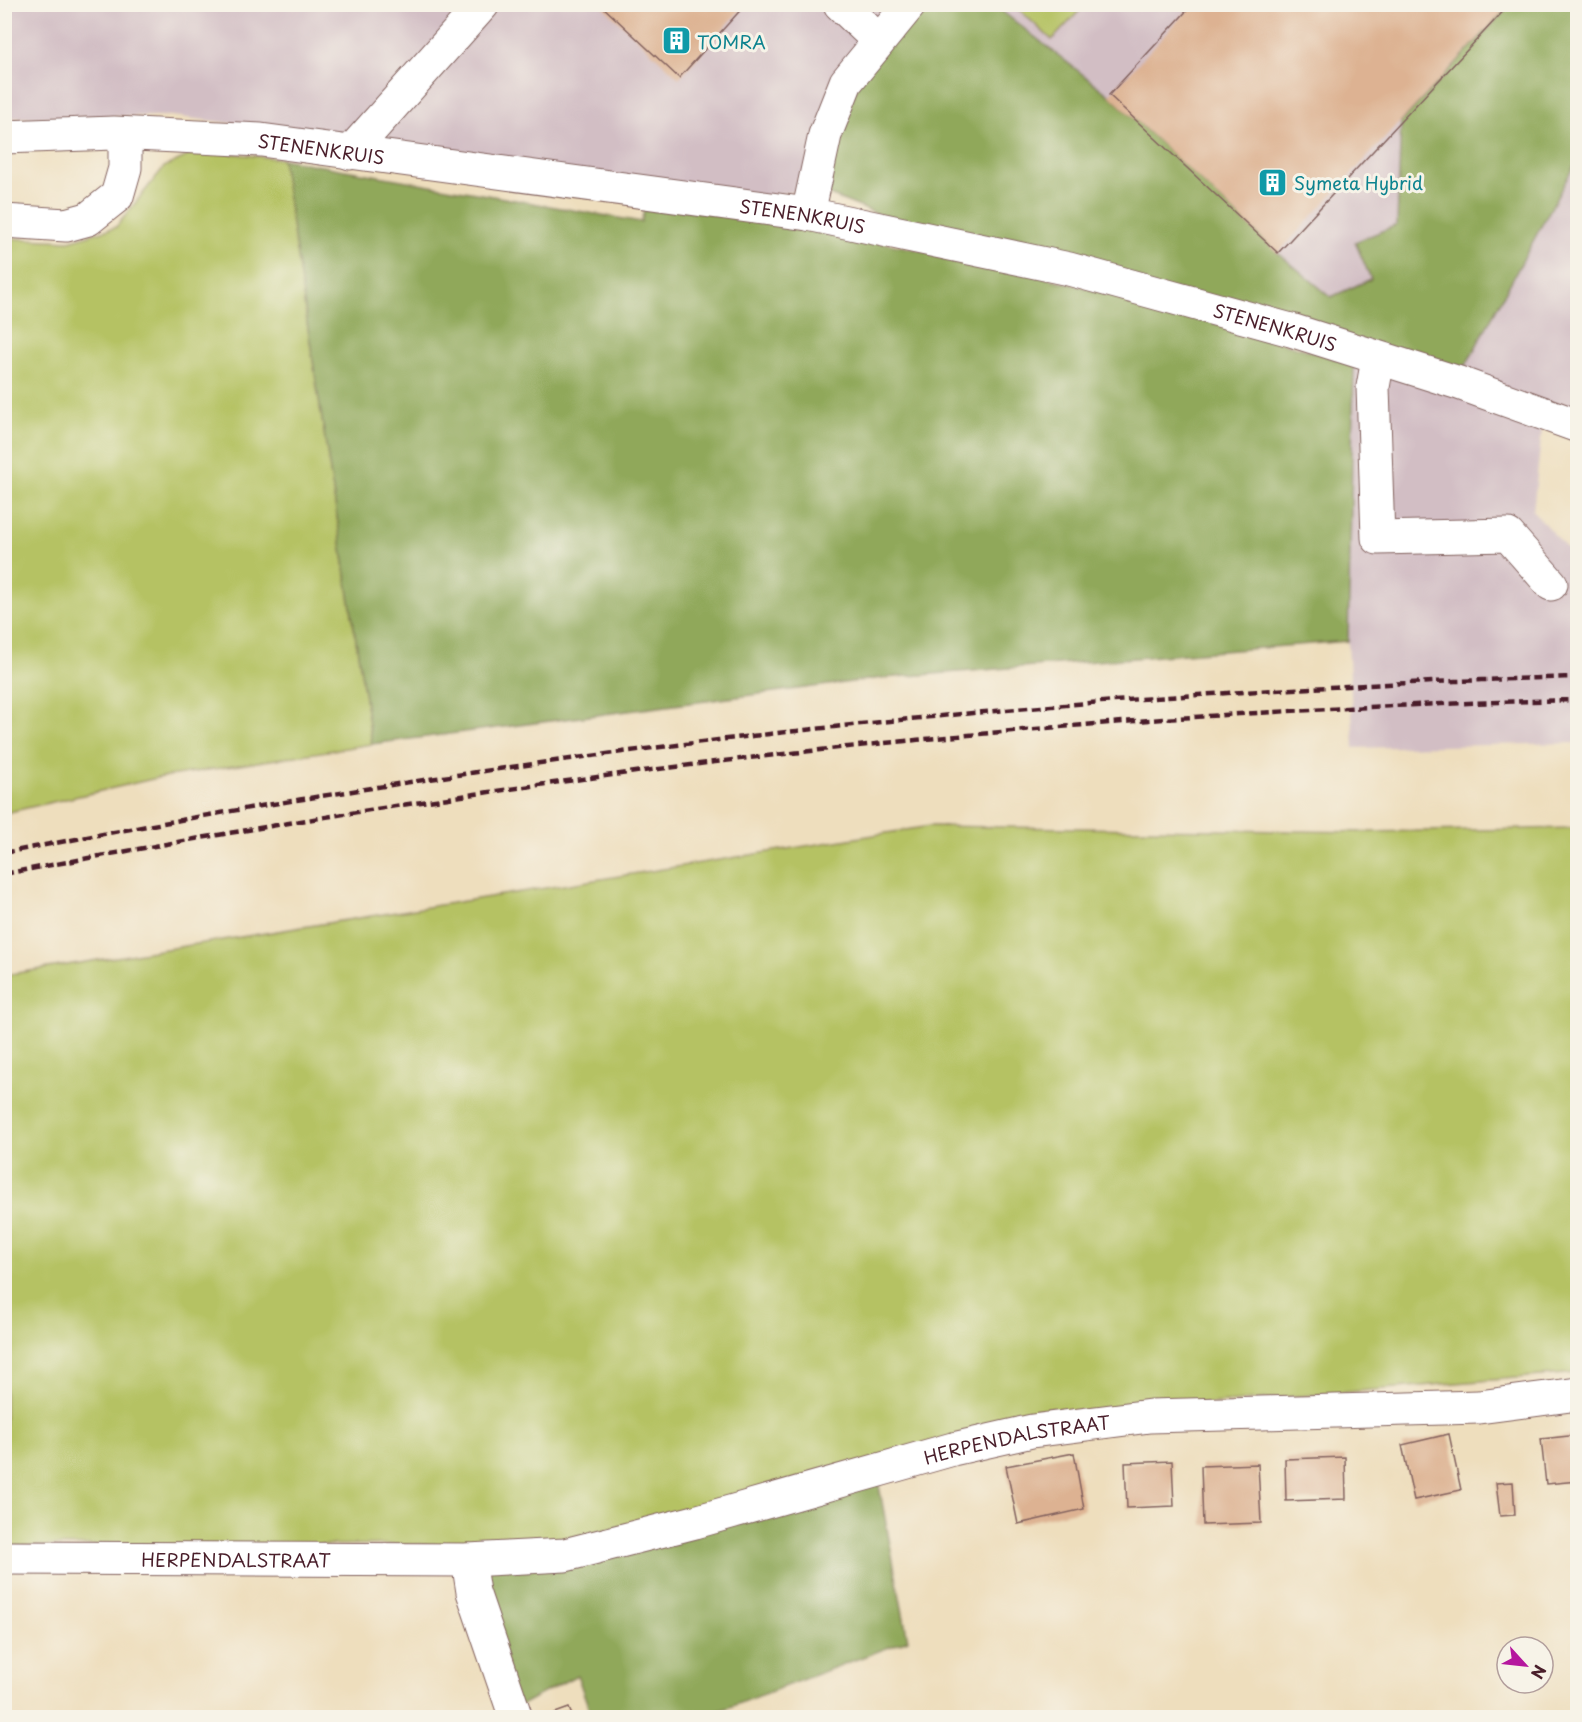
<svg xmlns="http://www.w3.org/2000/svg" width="1582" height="1722" font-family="'Playpen Sans',sans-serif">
<rect width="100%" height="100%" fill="#f7f3e8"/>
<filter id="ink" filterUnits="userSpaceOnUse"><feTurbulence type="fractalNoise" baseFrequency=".0167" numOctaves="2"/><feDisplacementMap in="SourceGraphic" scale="12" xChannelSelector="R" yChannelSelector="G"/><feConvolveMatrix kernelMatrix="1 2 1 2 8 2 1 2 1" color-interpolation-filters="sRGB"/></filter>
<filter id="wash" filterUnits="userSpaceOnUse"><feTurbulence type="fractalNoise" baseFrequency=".008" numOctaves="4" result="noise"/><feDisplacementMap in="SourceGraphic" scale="24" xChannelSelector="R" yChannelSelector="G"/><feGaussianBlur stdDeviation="1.35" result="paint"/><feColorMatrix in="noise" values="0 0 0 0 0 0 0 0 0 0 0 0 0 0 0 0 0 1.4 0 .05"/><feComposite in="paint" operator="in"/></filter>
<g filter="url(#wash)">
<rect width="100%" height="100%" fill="#eedebd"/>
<path fill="#d2bec4" d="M4 5H910L812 188 754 199 271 128 171 116 5 118Z
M994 5H1510L1401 122 1397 225 1355 242 1371 279 1330 297 1278 253 1109 95Z
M1577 160V415L1460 376Z
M1354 364 1543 421 1533 511 1577 560 1578 743 1354 748 1348 641Z"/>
<path fill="#b5c264" stroke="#807048" stroke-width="1.5" d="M1014 5H1085L1052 40Z
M200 150 282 159 372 744 157 778 5 813 4 238 69 241 116 227 164 167Z
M930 826 1368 832 1577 828V1373L1073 1415 561 1544 5 1546V975Z"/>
<path fill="#90a85a" stroke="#6d6442" stroke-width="1.5" d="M910 5H994L1109 95 1278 253 1331 297 1371 279 1355 242 1397 225 1401 122 1510 5H1577V160L1460 376 880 215 812 188 825 135Z
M282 159 641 222 646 203C760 221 874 239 986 264 1110 291 1232 328 1354 364L1348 641 883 678 372 744Z
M876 1470 908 1640 703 1717H592L577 1675 514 1709 468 1560Z"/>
<g id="blocks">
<path fill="#ddb292" d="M600 4H746L679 78Z
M1193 4H1510L1278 253 1109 95Z
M1449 1434 1461 1490 1414 1500 1402 1445Z
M1578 1435V1481L1546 1484 1541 1439Z
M1074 1453 1084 1509 1018 1524 1006 1466Z
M1345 1457 1346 1499 1286 1501 1285 1459Z
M1172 1461 1174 1506 1127 1508 1125 1463Z
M1258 1464 1261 1523 1203 1525 1201 1466Z
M1513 1482 1515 1515 1500 1516 1496 1483Z
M569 1708 573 1718H544V1717Z"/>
</g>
</g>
<g filter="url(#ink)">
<use href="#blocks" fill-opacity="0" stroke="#83625e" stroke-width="1.5"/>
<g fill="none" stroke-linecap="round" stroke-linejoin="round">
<defs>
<g id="minor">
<path d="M840 4 878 40"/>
<path id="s1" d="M4 137 114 133 261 140 808 214 1069 269 1291 330 1459 383 1578 426"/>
<path d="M350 153 483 4"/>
<path d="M808 214 825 135 846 82 910 4"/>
<path d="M4 221 66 225 88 219 117 196 125 168V134"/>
<path d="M1378 359 1373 387 1378 538 1508 535 1551 584"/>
<path id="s2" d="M4 1558 468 1560 565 1555 695 1522 953 1449 1032 1431 1150 1416 1479 1407 1578 1394"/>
<path d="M468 1560 473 1592 516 1718"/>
</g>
</defs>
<use href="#minor" stroke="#83625e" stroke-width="35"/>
<use href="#minor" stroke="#fff" stroke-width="33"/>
<path stroke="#4a1f2b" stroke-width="4.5" stroke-dasharray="9 4.5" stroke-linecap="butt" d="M4 853C523 751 1049 691 1578 677
M4 874C523 774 1049 711 1578 700"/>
</g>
</g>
<defs>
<symbol id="building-square" viewBox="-11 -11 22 22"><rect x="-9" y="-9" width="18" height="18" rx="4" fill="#0f9aa8" stroke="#f7f3e8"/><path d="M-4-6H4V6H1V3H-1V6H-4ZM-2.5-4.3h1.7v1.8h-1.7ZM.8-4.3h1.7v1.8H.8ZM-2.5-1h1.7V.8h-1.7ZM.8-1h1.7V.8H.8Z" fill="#fff"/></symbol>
</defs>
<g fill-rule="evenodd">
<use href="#building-square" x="660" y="24" width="33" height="33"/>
<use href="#building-square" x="1256" y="166" width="33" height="33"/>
</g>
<g text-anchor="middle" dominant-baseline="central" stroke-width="6" stroke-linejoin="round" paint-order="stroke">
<g font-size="18" fill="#0d838f" stroke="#f7f3e8" text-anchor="start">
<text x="697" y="41">TOMRA</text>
<text x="1294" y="182">Symeta Hybrid</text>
</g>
<g font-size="18" fill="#4a1f2b" stroke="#f7f3e8">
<text stroke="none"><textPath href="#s1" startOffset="318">STENENKRUIS</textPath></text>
<text stroke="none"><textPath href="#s1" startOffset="804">STENENKRUIS</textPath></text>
<text stroke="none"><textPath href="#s1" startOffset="1290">STENENKRUIS</textPath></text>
<text stroke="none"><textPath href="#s2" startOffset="1028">HERPENDALSTRAAT</textPath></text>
<text stroke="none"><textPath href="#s2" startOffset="232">HERPENDALSTRAAT</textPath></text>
</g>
</g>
<rect width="1582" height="1722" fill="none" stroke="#f7f3e8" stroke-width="24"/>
<g transform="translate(1525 1665) rotate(117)"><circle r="28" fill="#f7f3e8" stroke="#b29e9c" stroke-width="1.5"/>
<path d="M0-4.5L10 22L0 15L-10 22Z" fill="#b5179e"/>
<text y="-9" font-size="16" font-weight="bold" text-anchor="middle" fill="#4a1f2b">N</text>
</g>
</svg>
